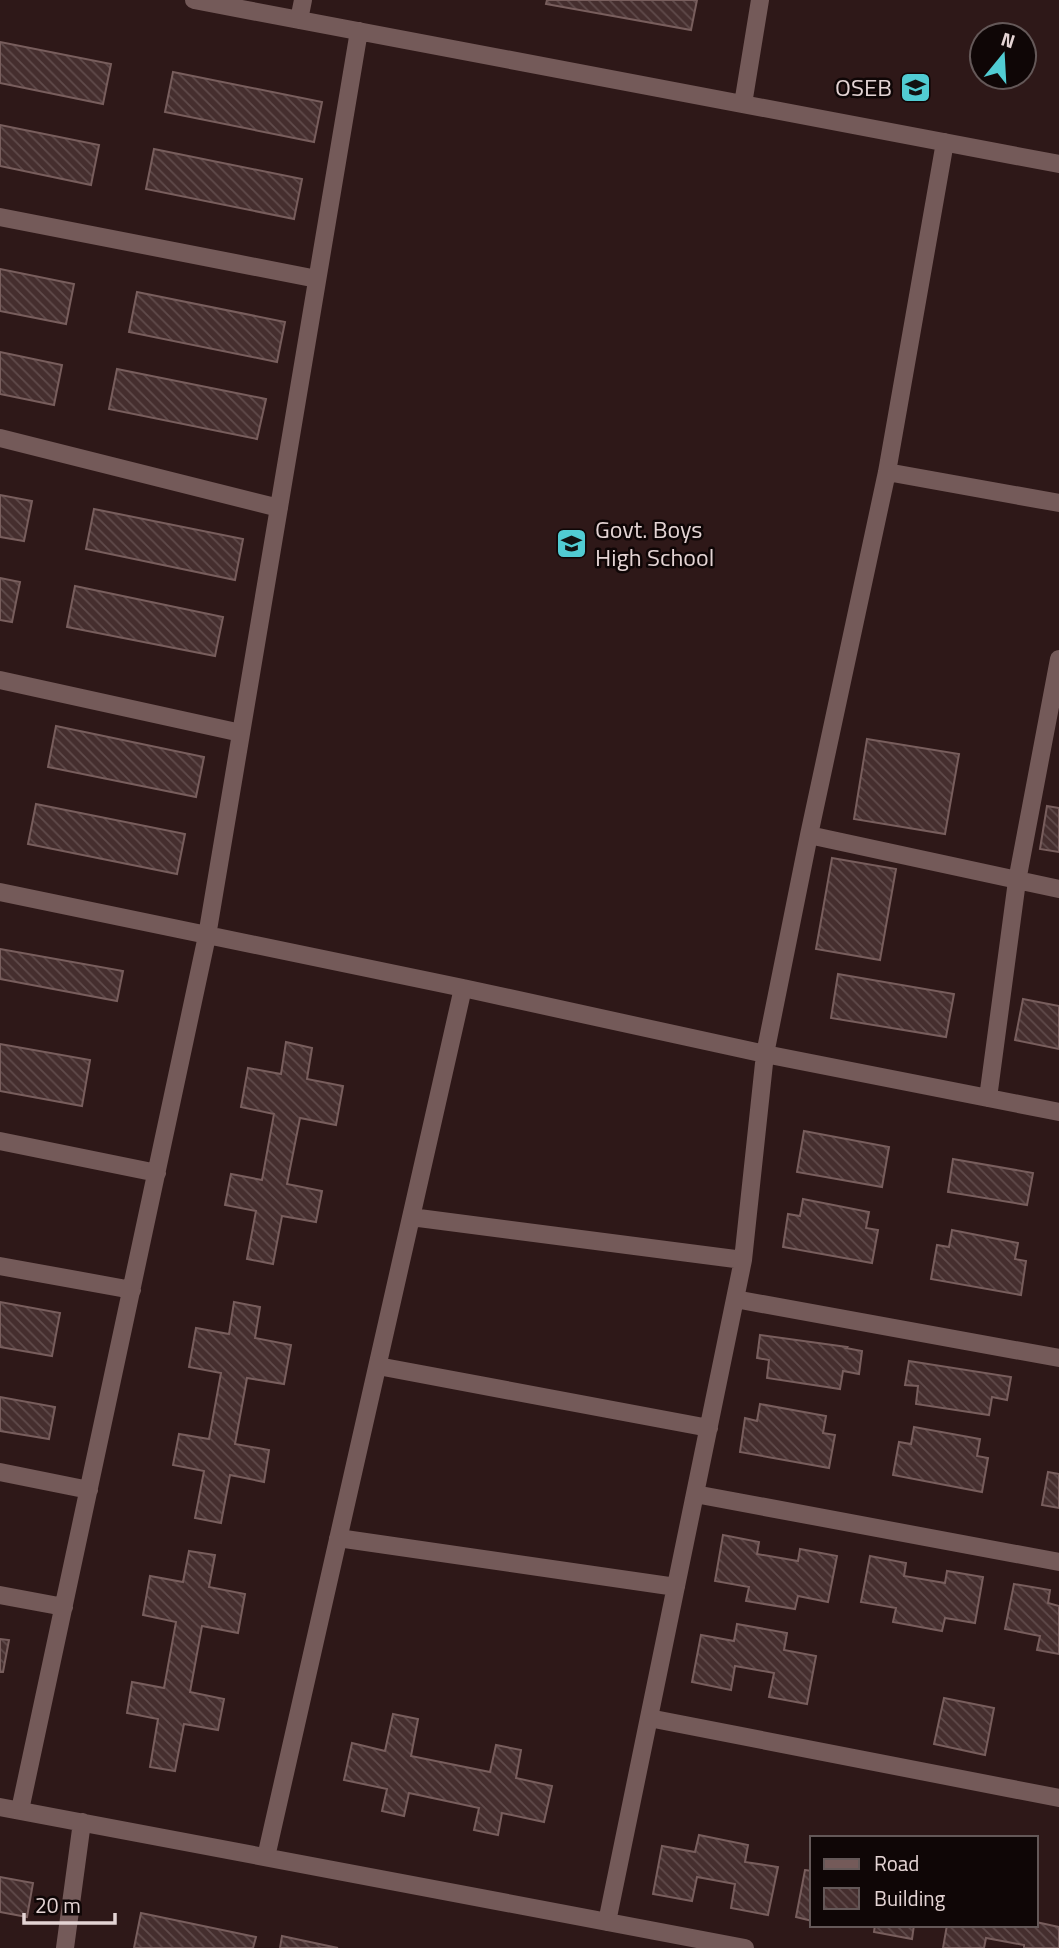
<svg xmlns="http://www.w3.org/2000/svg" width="1059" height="1948" font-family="'Titillium Web',sans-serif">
<defs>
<pattern id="building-back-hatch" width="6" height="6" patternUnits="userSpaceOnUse" patternTransform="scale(1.75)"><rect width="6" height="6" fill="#452e2e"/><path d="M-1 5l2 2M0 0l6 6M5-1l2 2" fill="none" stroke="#604b4b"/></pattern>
</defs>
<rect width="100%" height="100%" fill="#2e1818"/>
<path fill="url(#building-back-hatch)" stroke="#785e5d" stroke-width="2" d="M547 0H697L691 30 546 4Z
M0 42 111 64 103 104 0 83Z
M173 72 322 102 314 142 165 112Z
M0 125 99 145 91 185 0 166Z
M154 149 302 179 294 219 146 189Z
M0 269 74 284 66 324 0 311Z
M137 292 285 322 277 362 129 332Z
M0 352 62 365 54 405 0 394Z
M117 369 266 399 257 439 109 409Z
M0 495 32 501 24 541 0 537Z
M94 509 243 539 235 580 86 549Z
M0 578 20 582 12 622 0 620Z
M75 586 223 617 215 656 67 627Z
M56 726 204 757 196 797 48 767Z
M867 739 959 754 945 834 854 819Z
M36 804 185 834 177 874 28 844Z
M1047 806 1059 808V852L1040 849Z
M832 858 896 869 880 960 816 949Z
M0 949 123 971 117 1001 0 979Z
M838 974 954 994 946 1037 831 1018Z
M1023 999 1059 1006V1049L1015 1040Z
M286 1042 312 1048 307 1079 343 1086 336 1125 300 1118 287 1184 322 1191 316 1222 282 1216 273 1264 247 1259 256 1211 225 1205 231 1174 262 1180 274 1114 241 1107 248 1068 281 1074Z
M0 1044 90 1060 82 1106 0 1091Z
M804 1131 889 1147 882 1187 797 1172Z
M953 1159 1033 1173 1027 1205 948 1192Z
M803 1199 869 1212 866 1228 878 1230 872 1263 783 1247 788 1214 800 1216Z
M952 1230 1018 1243 1015 1259 1026 1261 1021 1295 931 1279 937 1245 949 1247Z
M0 1302 60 1313 52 1356 0 1347Z
M234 1302 260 1307 255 1338 291 1345 284 1384 247 1378 235 1444 269 1450 264 1482 230 1475 221 1523 195 1518 204 1471 173 1465 179 1434 209 1439 221 1373 189 1367 196 1328 229 1334Z
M760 1335 847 1347 846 1348 862 1351 859 1374 843 1371 840 1389 767 1378 769 1360 757 1358Z
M909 1361 1011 1377 1007 1400 992 1397 989 1415 916 1404 918 1386 905 1385Z
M0 1397 55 1407 49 1439 0 1431Z
M760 1404 826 1416 823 1433 835 1435 829 1468 740 1452 745 1418 757 1421Z
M914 1427 980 1439 977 1456 988 1458 982 1492 893 1475 899 1442 911 1444Z
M1048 1472 1059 1474V1508L1042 1505Z
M723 1535 759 1542 757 1554 798 1561 800 1549 837 1556 828 1602 798 1596 795 1609 746 1601 749 1587 715 1581Z
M189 1551 215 1555 209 1587 245 1594 238 1633 202 1626 190 1692 224 1699 218 1730 184 1724 175 1771 150 1767 158 1719 127 1713 132 1682 164 1688 176 1622 143 1615 150 1576 183 1582Z
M870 1556 906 1563 904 1576 945 1583 947 1571 983 1577 975 1623 945 1618 942 1631 893 1622 896 1608 861 1602Z
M1014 1584 1050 1590 1048 1603 1059 1606V1654L1037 1650 1040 1636 1005 1629Z
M737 1624 787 1633 784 1650 816 1656 807 1704 769 1697 774 1673 735 1666 731 1690 692 1682 701 1635 734 1641Z
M0 1639 9 1640 3 1672H0Z
M944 1698 994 1708 985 1755 934 1744Z
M393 1714 418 1719 411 1756 490 1772 496 1745 521 1750 516 1778 552 1786 544 1822 502 1813 498 1835 474 1830 479 1808 409 1793 404 1816 382 1811 387 1789 344 1780 352 1743 385 1751Z
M699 1835 748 1845 745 1862 778 1867 768 1915 731 1908 735 1884 697 1877 692 1901 653 1894 662 1846 695 1852Z
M805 1870 812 1871V1921L796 1917Z
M0 1877 33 1883 27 1917 0 1912Z
M141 1913 256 1937 253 1948H134Z
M1036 1922 1059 1927V1948H1024V1945L986 1938 984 1948H943L947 1925H1036Z
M875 1925H914L912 1939 874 1932Z
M282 1936 338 1948H280Z"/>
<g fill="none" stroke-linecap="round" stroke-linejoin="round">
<path stroke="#745a59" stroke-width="18" d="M194 0 1059 164
M299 20 303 0
M743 104 760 0
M0 217 317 279
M0 438 279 508
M887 472 1059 503
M0 680 241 733
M809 835 1059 889
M0 892 463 988 765 1054 1059 1112
M988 1098 1017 881 1059 659
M0 1141 157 1173
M411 1217 743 1260
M0 1266 132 1290
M735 1299 1059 1358
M378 1366 709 1428
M0 1472 89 1490
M695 1494 1059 1562
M338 1538 676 1587
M0 1595 64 1607
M649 1718 1059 1798
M0 1807 745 1948
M20 1810 207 936 359 31
M266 1857 463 988
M607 1922 743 1260 765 1054 809 835 887 472 945 142
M65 1948 82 1822"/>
</g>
<defs>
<symbol id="school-square" viewBox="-11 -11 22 22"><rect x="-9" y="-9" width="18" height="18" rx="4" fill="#51ccd3" stroke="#0f0606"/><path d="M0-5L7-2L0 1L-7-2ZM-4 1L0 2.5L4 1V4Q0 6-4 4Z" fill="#111"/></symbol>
</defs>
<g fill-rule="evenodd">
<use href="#school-square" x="898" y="70" width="35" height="35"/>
<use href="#school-square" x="554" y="526" width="35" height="35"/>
</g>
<g text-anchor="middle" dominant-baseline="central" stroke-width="5" stroke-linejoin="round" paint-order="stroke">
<g font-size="24" fill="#e4d4d4" stroke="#0f0606" text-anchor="end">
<text x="892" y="87">OSEB</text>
<text x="595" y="529" text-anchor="start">Govt. Boys<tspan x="595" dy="28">High School</tspan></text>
</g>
</g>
<rect x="810" y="1836" width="228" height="91" fill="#0f0606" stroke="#645858" stroke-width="2"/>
<rect x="824" y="1859" width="35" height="10" fill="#745a59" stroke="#645858" stroke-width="2"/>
<text x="874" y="1871" font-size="21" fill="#e4d4d4">Road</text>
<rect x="824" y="1888" width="35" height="21" fill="url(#building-back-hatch)" stroke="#645858" stroke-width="2"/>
<text x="874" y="1906" font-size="21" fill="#e4d4d4">Building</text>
<g transform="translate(1003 56) rotate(18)"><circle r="33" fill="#0f0606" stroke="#645858" stroke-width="2"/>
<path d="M0-5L12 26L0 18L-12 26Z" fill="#51ccd3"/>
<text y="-10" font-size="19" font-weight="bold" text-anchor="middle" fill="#e4d4d4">N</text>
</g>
<path d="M24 1913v10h91v-10" fill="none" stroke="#e4d4d4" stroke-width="3.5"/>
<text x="35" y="1913" font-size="21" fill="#e4d4d4" stroke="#0f0606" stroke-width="5" paint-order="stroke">20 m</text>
</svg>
